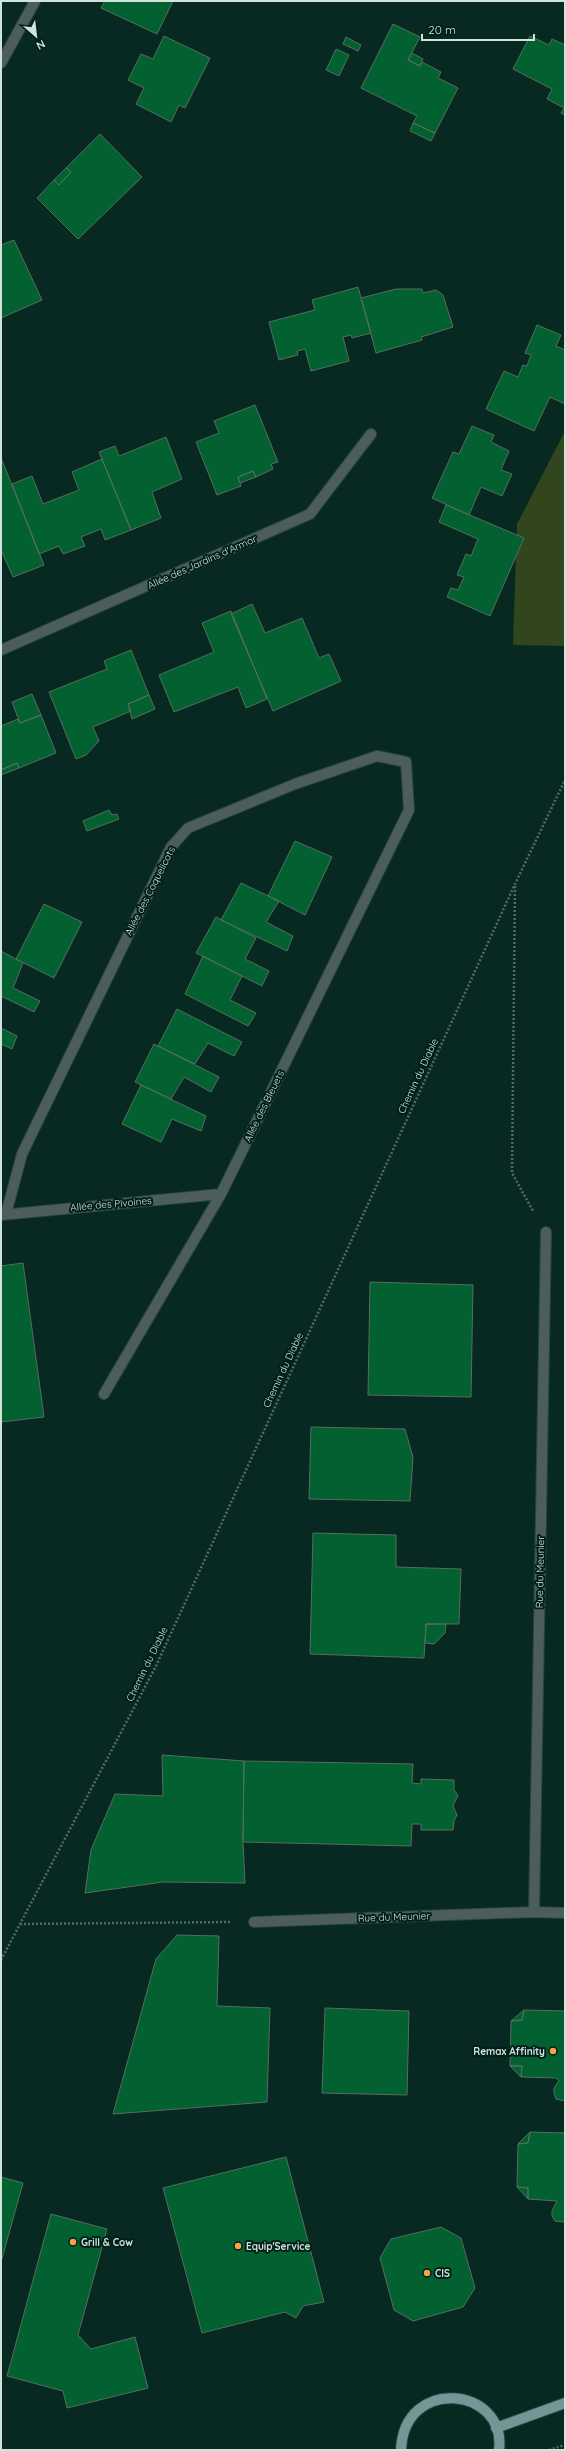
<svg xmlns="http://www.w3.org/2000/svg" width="566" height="2451" font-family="Quicksand,sans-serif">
<rect width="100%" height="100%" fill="#072921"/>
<path fill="#32461e" d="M565 431V646L513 645 517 524Z"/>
<path fill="#026031" stroke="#566f5d" d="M105 1H173L157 34 101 8Z
M393 24 420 37 408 60 420 66 422 62 441 72 438 78 458 88 435 133 413 123 417 116 361 88Z
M164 36 210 58 185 108 179 105 171 122 136 104 144 88 128 80 141 54 153 59Z
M530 36 549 45 552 39 565 45V115L561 113 564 108 547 99 552 89 513 69Z
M346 37 361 45 358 51 343 44Z
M336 49 349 55 339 76 326 70Z
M412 53 423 59 420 66 408 60Z
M413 123 435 133 431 141 410 131Z
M100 134 142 177 78 239 37 198 54 180 59 185 71 172 66 168Z
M66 168 71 172 59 185 54 180Z
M14 240 42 300 1 318V245Z
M358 287 371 333 352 338 351 335 343 337 349 361 311 371 305 349 297 351 298 355 279 360 269 322 315 310 312 300Z
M396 289H422L423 293 436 290 443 295 453 327 421 337 422 340 376 353 361 298Z
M537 325 561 335 556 346 565 350V404L550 397 534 431 486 409 504 371 518 377 523 365 527 366 531 355 525 353Z
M255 405 278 462 271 464 273 469 256 477 253 471 238 477 241 486 217 495 196 442 219 433 214 421Z
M472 426 494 435 491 442 509 451 501 470 512 474 502 496 481 487 469 515 432 498 453 452 459 454Z
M166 437 182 479 152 492 161 518 131 530 99 452 115 446 119 456Z
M1 458 44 565 13 577 1 550Z
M102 459 131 530 105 540 101 529 81 537 85 546 63 554 59 546 39 554 12 484 32 476 43 504 79 490 72 472Z
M253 471 256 477 240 483 238 477Z
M446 505 524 538 490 616 447 597 451 588 458 590 464 577 457 575 466 554 471 556 478 539 439 522Z
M252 604 265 633 302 618 319 658 329 654 341 681 273 711 231 614Z
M231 611 267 699 246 708 238 687 174 712 159 675 214 652 202 623Z
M131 650 149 695 128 704 131 711 93 727 99 741 86 755 76 759 49 692 107 669 104 661Z
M32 694 41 715 20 723 12 702Z
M149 695 155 709 132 719 128 704Z
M41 715 56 753 19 768 17 763 1 770V726L18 719 20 723Z
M17 763 19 768 1 775V770Z
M109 810 112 815 117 814 119 819 87 831 83 821Z
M295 841 332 857 305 915 268 896Z
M241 883 279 901 266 922 293 936 287 951 221 920Z
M44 904 82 922 54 978 16 959Z
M216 917 256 938 245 959 269 971 262 986 196 953Z
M1 951 23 963 13 988 40 1001 34 1012 1 996Z
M203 956 242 976 230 1000 256 1013 248 1026 185 994Z
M177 1009 242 1042 234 1056 208 1043 195 1064 158 1046Z
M1 1028 17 1036 12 1049 1 1044Z
M154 1044 219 1077 211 1092 184 1077 171 1099 135 1082Z
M141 1085 206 1116 201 1131 172 1119 161 1142 122 1124Z
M23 1263 44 1417 1 1422V1266Z
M370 1282 473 1285 471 1397 368 1395Z
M311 1427 405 1429 413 1457 410 1501 309 1499Z
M313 1533 396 1535V1567L461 1569 459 1624H426L424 1658 310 1654Z
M426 1624H446L445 1633 434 1644 425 1643Z
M162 1755 244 1761 243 1842 245 1883 163 1882 85 1893 91 1850 115 1794 163 1796Z
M244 1761 413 1764 412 1783 421 1784V1779L454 1780V1790L458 1795 453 1806 457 1815 454 1821 453 1830H421V1824H412L411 1846 243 1842Z
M177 1935 219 1936 217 2006 270 2008 267 2102 113 2114 156 1959Z
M325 2008 409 2011 407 2095 322 2093Z
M524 2010 522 2020 511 2021Z
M524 2010 565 2011V2101L556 2099 554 2093V2088L559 2081 556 2078 521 2077 522 2066H510L511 2021 522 2020Z
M510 2066H522L521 2077Z
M530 2132 528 2143 518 2144Z
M530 2132 565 2133V2222L555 2221 552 2216V2211L557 2201 528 2199V2188L517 2187 518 2144 528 2143Z
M286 2157 324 2302 303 2306 296 2318 285 2312 202 2333 163 2188Z
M1 2177 23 2183 1 2262Z
M517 2187 528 2188V2199Z
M51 2214 107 2229 78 2335 91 2349 135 2337 148 2388 67 2408 63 2391 7 2376Z
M441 2227 461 2238 475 2288 463 2307 413 2321 394 2310 380 2258 391 2239Z"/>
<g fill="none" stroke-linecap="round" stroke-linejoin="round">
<defs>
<path id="minor" d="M1 63 35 1
M1 650 310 514 371 434
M6 1214 22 1154 171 847 188 828 295 784 377 756 406 762 409 810 221 1194 104 1394
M1 1215 221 1194
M546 1232 534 1912 565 1913
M254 1922 534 1912"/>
<path id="major" d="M496 2428 565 2403
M401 2450C404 2375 507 2387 499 2450"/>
</defs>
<use href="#minor" stroke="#27473f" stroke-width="12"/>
<use href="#major" stroke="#27473f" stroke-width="12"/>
<path stroke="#506c65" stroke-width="2.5" stroke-dasharray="2 2" stroke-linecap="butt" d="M515 886 512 1173 533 1211
M20 1924 230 1922
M1 1960 156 1666 515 884 565 780
M549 2450 565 2445"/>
<use href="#minor" stroke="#4d5c5c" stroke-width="10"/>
<use href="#major" stroke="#769596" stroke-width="10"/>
</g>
<g fill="#f7a149" stroke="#001f18" stroke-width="1.5">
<circle cx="553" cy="2051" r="4"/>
<circle cx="73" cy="2242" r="4"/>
<circle cx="238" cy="2246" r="4"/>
<circle cx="427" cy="2273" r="4"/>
</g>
<g text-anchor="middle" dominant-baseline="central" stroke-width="4" stroke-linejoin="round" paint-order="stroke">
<g font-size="10" fill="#d1e3dd" stroke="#001f18">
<text transform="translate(202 562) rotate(-24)">Allée des Jardins d'Armor</text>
<text transform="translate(150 891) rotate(-63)">Allée des Coquelicots</text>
<text transform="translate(418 1076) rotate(-65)">Chemin du Diable</text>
<text transform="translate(264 1106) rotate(-64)">Allée des Bleuets</text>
<text transform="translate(111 1204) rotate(-5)">Allée des Pivoines</text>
<text transform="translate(283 1370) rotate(-65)">Chemin du Diable</text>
<text transform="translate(540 1572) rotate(-89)">Rue du Meunier</text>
<text transform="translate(147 1664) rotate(-64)">Chemin du Diable</text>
<text transform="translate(394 1917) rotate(-2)">Rue du Meunier</text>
</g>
<g font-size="10" font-weight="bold" fill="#d1e3dd" stroke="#001f18" text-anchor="start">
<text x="545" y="2051" text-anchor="end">Remax Affinity</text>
<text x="81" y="2242">Grill &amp; Cow</text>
<text x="246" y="2246">Equip'Service</text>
<text x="435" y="2273">CIS</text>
</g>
</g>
<rect width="566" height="2451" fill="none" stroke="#d1e3dd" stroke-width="4"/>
<g transform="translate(36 36) rotate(152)" stroke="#001f18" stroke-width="3" paint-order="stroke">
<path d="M0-3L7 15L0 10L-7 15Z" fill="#d1e3dd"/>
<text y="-6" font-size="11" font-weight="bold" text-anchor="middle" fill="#d1e3dd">N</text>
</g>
<path d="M422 34v6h112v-6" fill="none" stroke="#d1e3dd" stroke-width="2"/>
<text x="428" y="34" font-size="12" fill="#d1e3dd" stroke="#001f18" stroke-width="3" paint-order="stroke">20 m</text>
</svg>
